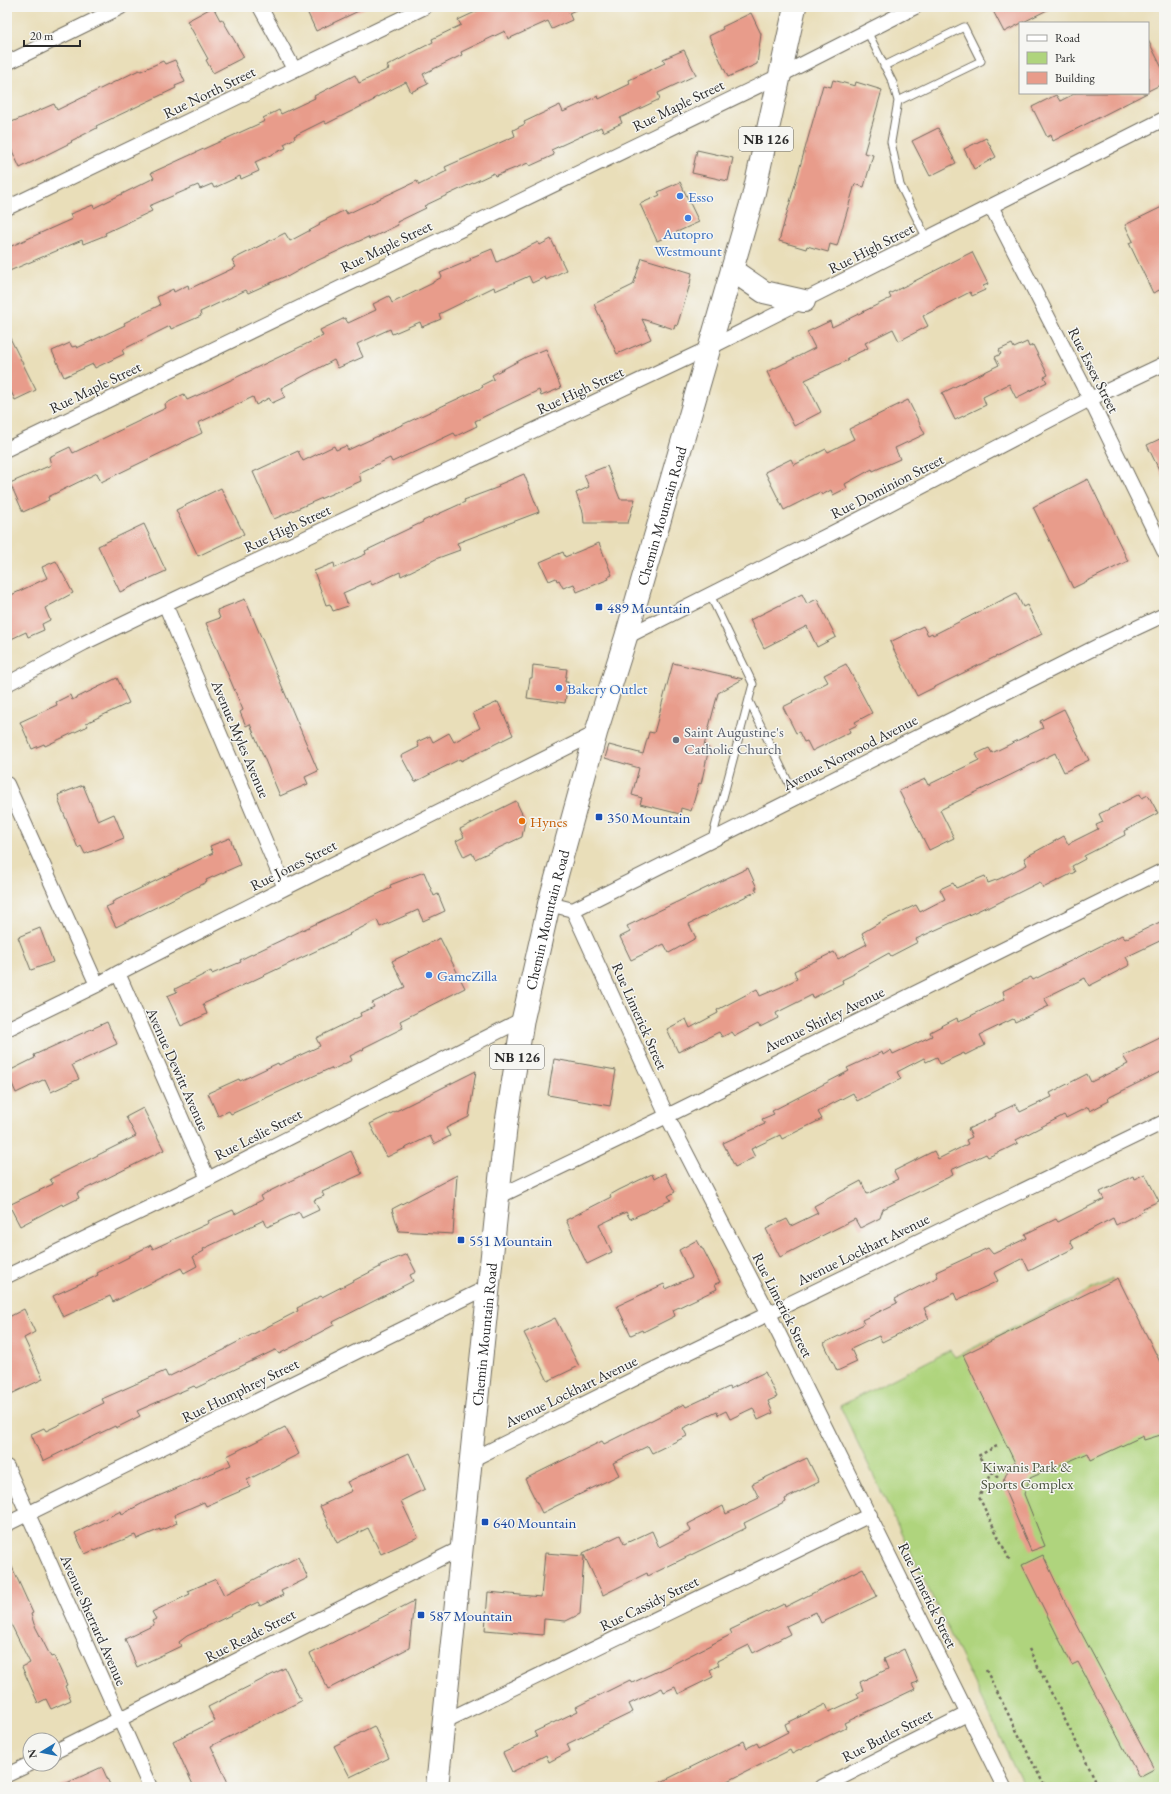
<svg xmlns="http://www.w3.org/2000/svg" width="1171" height="1794" font-family="'EB Garamond',serif">
<rect width="100%" height="100%" fill="#f6f6f2"/>
<filter id="ink" filterUnits="userSpaceOnUse"><feTurbulence type="fractalNoise" baseFrequency=".025" numOctaves="2"/><feDisplacementMap in="SourceGraphic" scale="8" xChannelSelector="R" yChannelSelector="G"/><feConvolveMatrix kernelMatrix="1 2 1 2 8 2 1 2 1" color-interpolation-filters="sRGB"/></filter>
<filter id="wash" filterUnits="userSpaceOnUse"><feTurbulence type="fractalNoise" baseFrequency=".012" numOctaves="4" result="noise"/><feDisplacementMap in="SourceGraphic" scale="16" xChannelSelector="R" yChannelSelector="G"/><feGaussianBlur stdDeviation="0.9" result="paint"/><feColorMatrix in="noise" values="0 0 0 0 0 0 0 0 0 0 0 0 0 0 0 0 0 1.4 0 .05"/><feComposite in="paint" operator="in"/></filter>
<g filter="url(#wash)">
<rect width="100%" height="100%" fill="#e9deb9"/>
<path fill="#afd47d" stroke="#6d8054" d="M1112 1279 1164 1384V1784L1157 1787H1024L840 1406 950 1350 955 1357Z"/>
<g id="blocks">
<path fill="#e89c8b" d="M213 7 220 20 222 19 244 57 213 73 206 60 208 59 187 21Z
M305 7H367L316 31Z
M486 7H582L569 13 572 20 552 29 548 21 508 39 505 31 461 52 462 55 423 74 428 84 411 92 406 82 373 99 374 100 326 124 324 121 294 136 295 138 284 144 286 148 255 162 259 171 241 179 240 176 214 188 212 184 200 189 198 185 149 206 152 211 105 233 106 235 83 244 82 240 7 272V248L72 219 70 214 93 205 94 208 154 178 151 173 265 121 263 118 279 110 281 114 315 98 314 96 355 75 359 83 389 69 387 66 433 42 432 39 461 25 458 20Z
M991 7H1053L1004 32Z
M751 13 761 34 757 64 728 77 709 36 723 29 722 27Z
M1148 40 1164 72V83L1148 91Z
M684 50 696 75 658 93 660 99 620 118 622 123 603 132 601 127 575 139 551 150 554 155 530 166 528 163 495 176 494 173 424 206 426 208 397 222 398 225 369 239 368 237 310 264 287 277 286 276 248 293 246 290 200 312 201 316 171 329 170 326 122 350 124 354 95 368 93 364 64 377 52 351 70 343 72 347 76 346 77 348 125 325 124 323 160 305 157 297 173 289 174 292 188 285 189 289 236 267 232 260 285 233 290 241 320 225 319 223 345 210 347 214 417 181 419 185 447 171 445 167 515 136 513 130 525 124 524 122 560 105 563 112 598 96 599 99 630 84 629 80 665 63 663 59Z
M175 60 185 82 175 86 176 88 96 126 97 128 71 141 72 142 20 168 7 140V124L54 104 57 110 139 70 141 71 163 61 165 64Z
M833 80 855 86 856 82 882 90 864 153 873 155 864 187 855 184 837 246 830 244 828 252 807 246 806 249 779 241 823 85 831 87Z
M1076 93H1147L1053 141 1051 135 1047 137 1032 107 1056 95 1060 101Z
M938 128 956 163 930 176 912 141Z
M986 138 996 157 974 169 964 149Z
M697 150 733 158 728 181 692 173Z
M680 182 699 222 657 241 640 204 660 195 658 192Z
M1164 206V288L1153 293 1129 243 1133 241 1125 225Z
M551 239 566 270 546 280 545 277 532 283 529 276 495 291 494 287 439 314 441 319 422 327 420 322 392 334 390 329 357 344 363 357 338 368 334 360 281 388 285 397 272 403 269 398 256 405 253 397 198 423 202 433 101 482 97 473 48 497 49 500 23 512 10 483 51 465 49 457 70 447 73 453 166 408 165 404 184 394 187 400 212 389 323 336 320 330 345 318 348 323 376 310 373 304 389 296 392 303 433 283V282L442 277 440 273 471 260 470 258 492 249 497 262 538 242 540 245Z
M972 252 988 284 983 286 985 290 972 296 970 292 923 316 928 326 899 341 893 329 865 343 868 348 847 358 848 360 805 380 821 412 794 426 767 372 815 348 807 332 830 321 832 327 891 298 889 294Z
M642 258 692 273 690 284 677 326 675 325 674 329 642 319 651 339 617 354 594 304 633 285Z
M7 332 36 390 15 400 7 383Z
M1027 342 1029 347 1033 345 1048 375 1044 377 1047 382 1016 398 1009 384 983 397 986 405 955 420 942 393 999 365 995 357 1001 354 999 350 1012 344 1014 348Z
M546 349 561 388 541 396 539 390 475 421 477 426 456 436 454 433 392 462 390 458 359 473 361 481 274 519 253 472 298 451 303 461 334 446 336 450 346 446 348 450 483 387 482 385 494 379 492 375 526 357Z
M908 400 925 434 895 448 900 459 873 471 872 469 845 484 847 488 833 495 831 490 822 495 820 492 784 510 765 472 791 459 794 465 826 449 828 452 854 439 849 429Z
M1164 437V480L1147 445Z
M607 466 620 499H635L628 523H584L583 512 576 493 589 487 584 475Z
M524 474 539 512 457 543 460 550 438 558 401 576 400 572 372 585 370 581 343 593 348 606 333 611 330 604 326 605 314 571 334 563 335 568 366 554 365 551 386 541 385 540 423 522V521L465 502 464 500 499 487 498 485Z
M1088 479 1128 561 1073 588 1033 507Z
M221 488 244 534 198 556 176 510Z
M144 524 166 571 120 592 98 546Z
M599 543 612 575 608 577 609 579 577 592 574 584 563 588 559 580 557 581 556 578 549 581 540 562 563 552 565 557Z
M56 561 73 593 45 608 50 620 42 624 44 630 28 637 26 632 7 641V597L47 578 42 567Z
M1016 593 1023 607 1027 605 1042 634 997 657V656L917 696 890 642 923 626 928 635 932 633 933 635Z
M802 594 807 604 817 599 836 637 817 647 807 626 764 648 750 620Z
M245 599 318 771 305 777 308 784 280 796 250 724 246 726 240 712 243 710 206 623 220 618 217 610Z
M673 663 743 679 718 693 704 746 709 748 701 784 699 783 691 811 681 808 680 814 640 804 642 798 632 795 639 768 605 758 609 745 643 754 649 732 654 733Z
M846 664 872 713 855 722 857 725 849 729 850 732 812 751 807 741 804 742 799 732 796 733 783 707 793 702 792 701 828 682 824 675Z
M533 665 567 669 565 682H568L565 703 527 698 530 678H532Z
M117 678 129 703 86 723 88 726 45 746 44 744 32 749 20 722 57 705 56 702 70 695 72 700Z
M498 702 513 735 461 761 460 759 415 782 401 756 419 747 417 742 430 736 433 742 449 733 454 742 480 728 473 713Z
M1064 709 1089 760 1064 772 1055 753 940 810 954 838 929 850 899 791 925 779 928 785 979 760 976 754 989 748 992 753 1043 728 1040 721Z
M83 785 98 821 114 814 124 838 85 854 81 846 78 848 59 802 60 801 58 795Z
M1140 794 1142 798 1148 795 1158 813 1124 831 1125 835 1084 856 1085 859 1072 866 1075 872 1043 888 1040 882 988 908V906L916 939 918 942 891 956 889 953 853 973 854 974 842 980 843 983 813 998 812 995 776 1013 778 1018 760 1027 758 1024 735 1036 732 1032 722 1037 719 1032 678 1052 667 1029 686 1019 690 1028 718 1013 717 1010 757 989 760 996 779 988 797 979 794 971 834 952 838 959 867 944 862 933 884 920 916 905 920 912 945 899 940 889 953 883 956 888 985 876 988 883 999 879 1027 865 1024 858 1064 836 1068 844 1098 829 1096 825 1103 822 1099 814Z
M516 801 525 820 522 837 475 859 472 853 464 857 456 841 464 837 460 829Z
M230 838 240 865 206 880 207 882 116 927 106 907 113 904 112 902 213 853 210 846Z
M748 868 757 888H755L757 891 689 924 696 938 669 953 664 944 631 960 620 937 630 932 627 926Z
M424 872 434 896 438 894 445 911 423 921 418 910 380 927 377 920 349 934 350 935 203 1004 207 1014 181 1026 167 996 177 992 175 989 211 971 212 974 241 962 240 960 248 956 391 888 390 885Z
M1164 920V939L1126 957 1130 965 1089 986 1085 978 1044 998 1049 1006 1015 1022 1013 1019 980 1035 985 1045 965 1055 964 1053 940 1064 937 1057 926 1062 924 1058 897 1072 901 1079 857 1101 853 1093 826 1107 818 1112 822 1119 782 1139 780 1135 751 1149 755 1157 735 1167 723 1143 765 1124 762 1119 774 1114 772 1111 849 1071 847 1068 882 1052 883 1055 891 1050 893 1054 932 1036 930 1032 957 1018 958 1022 1005 999 1003 991 1031 977 1033 980 1122 935 1125 939Z
M40 928 53 962 31 970 18 937Z
M440 938 465 988 400 1021 403 1028 363 1048 364 1049 350 1056 352 1060 332 1070 331 1068 231 1114 229 1111 218 1116 208 1093 239 1079 240 1081 278 1063 279 1065 320 1046 316 1038 361 1016 360 1013 374 1007 372 1003 405 987 392 961Z
M107 1022 117 1044 72 1065 79 1079 51 1092 45 1079 16 1093 7 1072 35 1058 34 1055Z
M1164 1036V1070L1108 1098 1109 1101 1090 1111 1088 1107 1066 1118 1064 1115 1016 1140 1018 1143 1004 1150 988 1157 986 1154 951 1170 953 1175 883 1209 880 1218 860 1228 855 1219 780 1257 766 1229 787 1219 791 1226 818 1213 814 1206 861 1181 867 1194 898 1179 894 1171 934 1151 938 1159 968 1144 966 1140 972 1137 968 1129 996 1116 995 1114 1016 1104 1020 1112 1052 1097 1050 1093 1087 1074 1091 1082 1128 1064 1123 1056Z
M554 1059 616 1070 610 1106 548 1095Z
M476 1071 469 1117 446 1128 450 1136 434 1144 430 1136 387 1157 370 1124Z
M143 1108 164 1150 77 1193 79 1198 63 1206 62 1204 20 1226 9 1205 53 1184 50 1179 136 1136 126 1117Z
M351 1151 362 1174 322 1192 324 1196 314 1200 319 1210 302 1218 299 1212 267 1227 264 1220 203 1249 204 1251 193 1257 197 1266 184 1273 181 1268 113 1302 110 1296 63 1317 53 1296 92 1278 98 1275 97 1273 129 1257V1256L151 1245 153 1249 209 1223 208 1221 233 1210 235 1214 262 1200 260 1196 284 1184Z
M665 1173 675 1192 668 1196 671 1200 630 1219 626 1212 599 1225 612 1252 587 1264 566 1220 611 1197 610 1195 619 1190 652 1174 654 1179Z
M1145 1174 1159 1201 1143 1208 1144 1211 1116 1225 1113 1218 1090 1230 1070 1241 1074 1248 1029 1271 1023 1258 994 1273 998 1281 957 1300 954 1293 924 1308 929 1319 882 1342 879 1336 851 1349 857 1362 837 1371 824 1343 864 1324 862 1320 897 1303 895 1299 938 1277 936 1272 988 1248 993 1254 1027 1238 1025 1234 1056 1219 1058 1222 1104 1199 1100 1192 1133 1176 1134 1179Z
M457 1175 453 1234 399 1231 392 1209Z
M697 1240 702 1249H703L720 1282 715 1284 717 1289 673 1310 675 1316 643 1332 642 1330 631 1335 617 1306 664 1284 666 1289 692 1277 679 1250Z
M407 1254 416 1272 410 1275 413 1281 333 1322 334 1325 279 1354 276 1350H275L196 1388 194 1386 137 1411 140 1416 116 1428 115 1426 43 1461 31 1434 44 1428 46 1431 104 1403 102 1399 165 1371 168 1377 226 1349V1348L298 1311 297 1308 321 1296 322 1297 380 1267V1265Z
M1118 1278 1164 1370V1434L1144 1440 1143 1436 1091 1460 1088 1453 1030 1478 1024 1494 1045 1546 1031 1551 1002 1484 1008 1470 1017 1467 963 1355Z
M24 1309 35 1332 24 1338 43 1379 11 1394 7 1384V1318Z
M555 1318 579 1366 548 1381 524 1333Z
M765 1372 777 1397 768 1401 773 1413 758 1420 753 1408 730 1419 726 1411 718 1415 717 1412 683 1428 687 1436 652 1453 648 1446 613 1463 619 1475 542 1513 525 1479 602 1441 604 1444 684 1404 686 1407 729 1387 730 1389Z
M285 1427 299 1454 247 1480 250 1487 206 1506 204 1502 174 1515 177 1523 160 1531V1529L137 1539 135 1535 95 1551 94 1550 85 1554 75 1533 121 1511 122 1514 147 1501 231 1465 227 1456Z
M409 1453 425 1489 401 1501 418 1537 381 1554 368 1528 337 1543 320 1506 352 1491 347 1482Z
M807 1458 819 1482 785 1499 786 1502 744 1523 746 1528 648 1576 647 1573 603 1595 583 1553 620 1535 624 1544 652 1531 659 1547 691 1531 688 1524 723 1506 726 1514 759 1498 752 1484Z
M545 1553 584 1556 580 1614 566 1621 544 1619 543 1635 485 1630 488 1592 541 1597Z
M1043 1555 1067 1606 1154 1769 1139 1777 1078 1662 1072 1665 1022 1565Z
M7 1556 33 1613 31 1614 34 1624 51 1657 54 1656 67 1685 65 1686 71 1700 51 1709 46 1699 38 1703 22 1667 30 1663 7 1616Z
M298 1557 308 1578 281 1591 283 1595 260 1606 258 1602 187 1636 179 1642 181 1646 137 1667 125 1639 154 1625 152 1621 156 1619 152 1612 190 1594 188 1591 216 1579 224 1595Z
M863 1568 877 1596 821 1623 816 1612 786 1626 790 1634 753 1653 749 1645 717 1661 719 1665 710 1670 713 1677 678 1694 675 1687 664 1692 662 1688 629 1704 633 1712 567 1744 570 1751 549 1762 546 1755 512 1772 503 1753 537 1737 534 1732 578 1711 576 1707 630 1680 632 1683 677 1662 732 1634 730 1630 784 1604 785 1607Z
M414 1601 409 1648 328 1689 310 1654Z
M904 1649 918 1682 912 1684 915 1689 844 1723 846 1727 792 1754 790 1750 716 1787H651L744 1741 747 1748 757 1743 759 1747 788 1732 785 1724 826 1704 829 1712 859 1698 857 1693 863 1690 860 1682 888 1669 884 1659Z
M285 1668 301 1701 211 1746 230 1787H194L173 1741 215 1721 208 1707Z
M374 1726 389 1758 350 1777 334 1746Z
M102 1767 111 1787H58Z"/>
</g>
</g>
<g filter="url(#ink)">
<use href="#blocks" fill-opacity="0" stroke="#6e6a5d" stroke-width="1"/>
<g fill="none" stroke-linecap="round" stroke-linejoin="round">
<defs>
<path id="service" d="M867 31 893 83 898 101 891 142 900 185 927 239
M884 66 964 27 981 61 898 101
M710 595 753 684 712 839
M749 701 796 798"/>
<path id="minor" d="M260 7 294 69
M7 63 121 7
M991 206 1090 399 1164 551
M7 208 425 7
M7 449 781 75 915 7
M165 604 285 888
M626 637 858 520 1090 399 1164 364
M7 684 84 643 165 604 709 348 1164 119
M7 784 97 985
M549 904 573 910 1104 643 1164 615
M573 910 667 1116 769 1314 1004 1787
M118 973 208 1179
M7 1029 97 985 118 973 285 888 596 733
M498 1197 667 1116 1164 870
M7 1276 208 1179 523 1019
M469 1461 636 1378 1164 1122
M7 1467 150 1787
M7 1524 488 1287
M443 1722 870 1515
M54 1752 461 1548
M7 1775 30 1764
M822 1787 967 1714"/>
<g id="primary">
<path d="M732 270 764 292 804 301"/>
<path id="s1" d="M437 1787 498 1197 506 1125 523 1019 549 904 596 733 626 637 753 197 795 7"/>
</g>
</defs>
<use href="#service" stroke="#6e6a5d" stroke-width="9"/>
<use href="#minor" stroke="#6e6a5d" stroke-width="16"/>
<use href="#primary" stroke="#6e6a5d" stroke-width="24"/>
<path stroke="#6e6a5d" stroke-width="2.5" stroke-dasharray="3 3" stroke-linecap="butt" d="M997 1446 978 1456 999 1478
M993 1471 979 1497 1010 1561
M1029 1649 1095 1779 1079 1787
M986 1670 1045 1787"/>
<use href="#service" stroke="#fff" stroke-width="7"/>
<use href="#minor" stroke="#fff" stroke-width="14"/>
<use href="#primary" stroke="#fff" stroke-width="22"/>
</g>
</g>
<g fill="#3f7fe0" stroke="#f6f6f2" stroke-width="1.5">
<circle cx="680" cy="196" r="4"/>
<circle cx="688" cy="218" r="4"/>
<circle cx="559" cy="688" r="4"/>
<circle cx="429" cy="975" r="4"/>
</g>
<g fill="#1a4fb4" stroke="#f6f6f2" stroke-width="1.5">
<rect x="595" y="603" width="8" height="8" rx="2"/>
<rect x="595" y="813" width="8" height="8" rx="2"/>
<rect x="457" y="1236" width="8" height="8" rx="2"/>
<rect x="481" y="1518" width="8" height="8" rx="2"/>
<rect x="417" y="1611" width="8" height="8" rx="2"/>
</g>
<circle fill="#6b7280" stroke="#f6f6f2" stroke-width="1.5" cx="676" cy="740" r="4"/>
<circle fill="#e8710a" stroke="#f6f6f2" stroke-width="1.5" cx="522" cy="821" r="4"/>
<g text-anchor="middle" dominant-baseline="central" stroke-width="3" stroke-linejoin="round" paint-order="stroke">
<g fill="#f6f6f2" stroke="#686867" stroke-width="1">
<rect x="739" y="127" width="54" height="24" rx="3"/>
<rect x="490" y="1045" width="54" height="24" rx="3"/>
</g>
<g font-size="14" font-weight="bold" fill="#2b2b2b">
<text x="766" y="139">NB 126</text>
<text x="517" y="1057">NB 126</text>
</g>
<g font-size="15" fill="#2b2b2b" stroke="#f6f6f2">
<text transform="translate(209 92) rotate(-26)">Rue North Street</text>
<text transform="translate(678 105) rotate(-26)">Rue Maple Street</text>
<text transform="translate(386 246) rotate(-26)">Rue Maple Street</text>
<text transform="translate(871 248) rotate(-27)">Rue High Street</text>
<text transform="translate(1094 370) rotate(63)">Rue Essex Street</text>
<text transform="translate(95 387) rotate(-26)">Rue Maple Street</text>
<text transform="translate(580 390) rotate(-25)">Rue High Street</text>
<text transform="translate(887 486) rotate(-27)">Rue Dominion Street</text>
<text stroke="none"><textPath href="#s1" startOffset="1295">Chemin Mountain Road</textPath></text>
<text transform="translate(287 528) rotate(-25)">Rue High Street</text>
<text transform="translate(241 739) rotate(67)">Avenue Myles Avenue</text>
<text transform="translate(850 752) rotate(-27)">Avenue Norwood Avenue</text>
<text transform="translate(293 865) rotate(-27)">Rue Jones Street</text>
<text stroke="none"><textPath href="#s1" startOffset="875">Chemin Mountain Road</textPath></text>
<text transform="translate(640 1016) rotate(66)">Rue Limerick Street</text>
<text transform="translate(824 1019) rotate(-26)">Avenue Shirley Avenue</text>
<text transform="translate(178 1069) rotate(66)">Avenue Dewitt Avenue</text>
<text transform="translate(258 1134) rotate(-27)">Rue Leslie Street</text>
<text transform="translate(863 1249) rotate(-26)">Avenue Lockhart Avenue</text>
<text transform="translate(783 1305) rotate(63)">Rue Limerick Street</text>
<text stroke="none"><textPath href="#s1" startOffset="455">Chemin Mountain Road</textPath></text>
<text transform="translate(240 1390) rotate(-26)">Rue Humphrey Street</text>
<text transform="translate(571 1391) rotate(-26)">Avenue Lockhart Avenue</text>
<text transform="translate(928 1595) rotate(64)">Rue Limerick Street</text>
<text transform="translate(649 1603) rotate(-26)">Rue Cassidy Street</text>
<text transform="translate(94 1620) rotate(66)">Avenue Sherrard Avenue</text>
<text transform="translate(250 1635) rotate(-27)">Rue Reade Street</text>
<text transform="translate(887 1735) rotate(-27)">Rue Butler Street</text>
</g>
<g font-size="15" fill="#366cbe" stroke="#f6f6f2" text-anchor="start">
<text x="688" y="196">Esso</text>
<text x="688" y="233" text-anchor="middle">Autopro<tspan x="688" dy="17">Westmount</tspan></text>
<text x="567" y="688">Bakery Outlet</text>
<text x="437" y="975">GameZilla</text>
</g>
<g font-size="15" fill="#164399" stroke="#f6f6f2" text-anchor="start">
<text x="607" y="607">489 Mountain</text>
<text x="607" y="817">350 Mountain</text>
<text x="469" y="1240">551 Mountain</text>
<text x="493" y="1522">640 Mountain</text>
<text x="429" y="1615">587 Mountain</text>
</g>
<g font-size="15" fill="#5b616d" stroke="#f6f6f2" text-anchor="start">
<text x="684" y="731">Saint Augustine's<tspan x="684" dy="17">Catholic Church</tspan></text>
</g>
<g font-size="15" fill="#c56008" stroke="#f6f6f2" text-anchor="start">
<text x="530" y="821">Hynes</text>
</g>
<g font-size="15" fill="#4c5540" stroke="#f6f6f2">
<text x="1027" y="1466">Kiwanis Park &amp;<tspan x="1027" dy="17">Sports Complex</tspan></text>
</g>
</g>
<rect width="1171" height="1794" fill="none" stroke="#f6f6f2" stroke-width="24"/>
<rect x="1019" y="22" width="130" height="72" fill="#f6f6f2" stroke="#a5a5a2"/>
<rect x="1027" y="35" width="20" height="6" fill="#ffffff" stroke="#a5a5a2"/>
<text x="1055" y="42" font-size="12" fill="#2b2b2b">Road</text>
<rect x="1027" y="52" width="20" height="12" fill="#afd47d" stroke="#a5a5a2"/>
<text x="1055" y="62" font-size="12" fill="#2b2b2b">Park</text>
<rect x="1027" y="72" width="20" height="12" fill="#e89c8b" stroke="#a5a5a2"/>
<text x="1055" y="82" font-size="12" fill="#2b2b2b">Building</text>
<g transform="translate(42 1752) rotate(260)"><circle r="19" fill="#f6f6f2" stroke="#a5a5a2"/>
<path d="M0-3L7 15L0 10L-7 15Z" fill="#1f6fb2"/>
<text y="-6" font-size="11" font-weight="bold" text-anchor="middle" fill="#2b2b2b">N</text>
</g>
<path d="M24 40v6h56v-6" fill="none" stroke="#2b2b2b" stroke-width="2"/>
<text x="30" y="40" font-size="12" fill="#2b2b2b" stroke="#f6f6f2" stroke-width="3" paint-order="stroke">20 m</text>
</svg>
